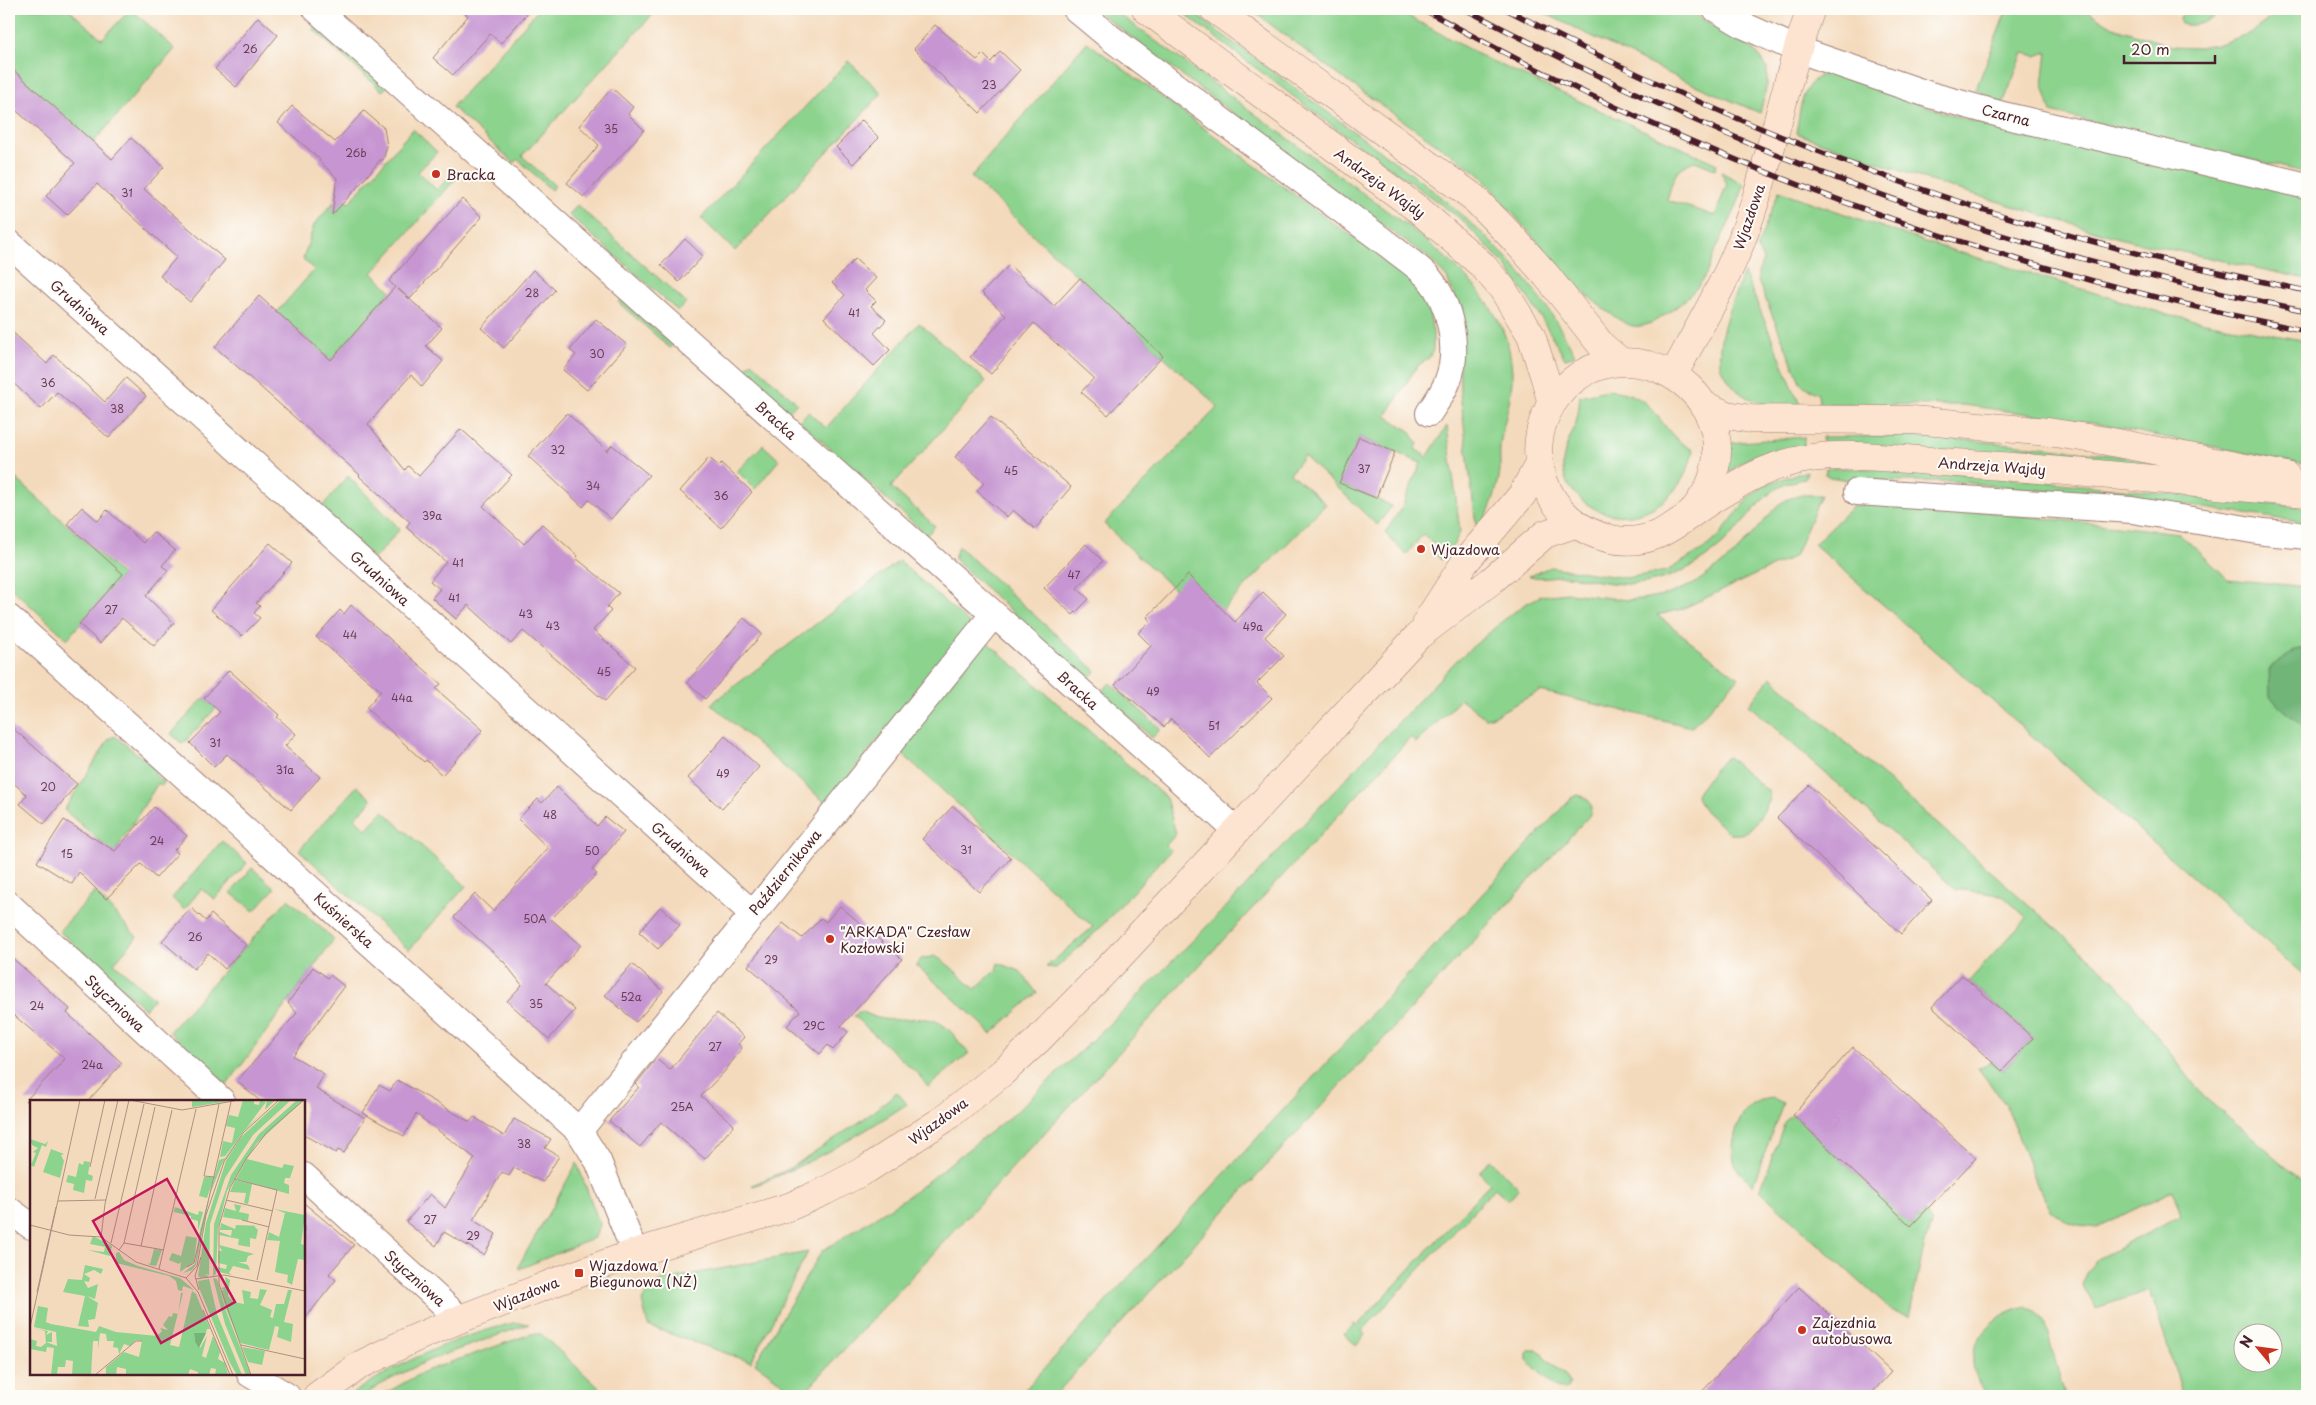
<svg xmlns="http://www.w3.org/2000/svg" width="2316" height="1405" font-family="'Playpen Sans',sans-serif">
<rect width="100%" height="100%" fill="#fdfcf7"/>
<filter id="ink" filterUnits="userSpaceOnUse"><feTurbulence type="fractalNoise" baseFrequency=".02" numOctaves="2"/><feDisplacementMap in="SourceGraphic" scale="10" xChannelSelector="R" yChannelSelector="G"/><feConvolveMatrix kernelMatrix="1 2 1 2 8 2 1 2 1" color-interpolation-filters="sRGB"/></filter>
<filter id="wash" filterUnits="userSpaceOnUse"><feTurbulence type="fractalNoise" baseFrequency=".0096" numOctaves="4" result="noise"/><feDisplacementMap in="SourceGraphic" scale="20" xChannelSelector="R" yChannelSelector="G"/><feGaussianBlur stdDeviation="1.12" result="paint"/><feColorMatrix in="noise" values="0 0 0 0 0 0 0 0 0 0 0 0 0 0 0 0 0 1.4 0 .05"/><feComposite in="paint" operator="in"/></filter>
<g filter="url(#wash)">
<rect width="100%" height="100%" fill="#f4dabc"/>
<path fill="#8cd38e" stroke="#6b795c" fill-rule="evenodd" d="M9 9H68L102 39 131 9 175 49 93 143 9 66Z
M539 9H658L522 156 555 186 551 190 518 159 514 163 452 107Z
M1094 9H1112L1413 230C1458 267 1510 309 1512 372 1513 395 1505 417 1501 439 1499 450 1500 459 1500 470 1498 490 1490 510 1481 527L1477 524 1475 517 1460 393 1458 304 1447 278 1428 257 1368 215Z
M1178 9H1188L1425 184C1490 238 1536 279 1575 355L1565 359 1542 319 1507 267 1461 219 1338 130Z
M1250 9H1395L1485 58 1717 164 1715 169 1695 161C1674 168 1673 180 1667 200L1715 216 1727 184 1721 172 1744 184C1738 207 1727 226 1717 247 1713 255 1711 264 1707 272 1698 291 1679 306 1662 317 1653 322 1644 328 1633 326 1618 323 1581 291 1569 279L1479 174 1337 74Z
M1536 9H1685L1751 47 1761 58 1767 68V84L1760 113 1672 75Z
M2007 9H2084L2113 27 2171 46 2199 47 2223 43 2253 32 2281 9H2294L2305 17 2307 15V173L2051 112 2043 85 2047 52 2036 56 2023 53 2003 104 1976 89Z
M2190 9H2223C2211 21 2197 28 2181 24L2180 18Z
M317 24 387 87 382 91 313 29Z
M1087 42 1337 226 1401 269 1416 287 1428 308 1433 332V350L1429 358 1417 366 1386 416 1410 431 1418 444 1415 449 1427 457 1447 426 1460 532 1454 544 1441 560 1436 554 1437 552 1433 548 1435 546 1423 534 1406 555 1385 533 1402 507 1421 463 1359 437 1340 483 1392 506 1377 525 1304 456 1290 473 1326 504 1201 632 1174 589 1104 524 1218 407 971 177Z
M848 61 882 93 735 251 701 218Z
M1825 73 1838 74 1963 119 2307 195V279L2118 238 1927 180 1796 133C1801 108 1800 85 1825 73Z
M413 129 437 152 418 172 437 190 456 170 461 173 372 273 391 291 331 360 277 312 314 270 303 259 314 225 338 197 349 203Z
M1779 191 1925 242 2172 316 2307 341V465L2087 422 1964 405 1819 404 1818 394 1801 384 1758 281V273L1763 260 1757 247Z
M577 205 683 300 686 303 678 311 569 215Z
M1744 272 1800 405C1773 408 1743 404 1728 379 1724 374 1720 368 1720 362 1717 332 1734 299 1744 272Z
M621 299 673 345 670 348 618 302Z
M919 323 986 381 891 487 935 526 927 535 799 421 808 412 826 428Z
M752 362 797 403 789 412 743 370Z
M1607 390C1663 394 1654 431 1693 450 1685 501 1629 536 1584 502 1576 495 1566 485 1564 474 1559 455 1572 437 1577 419 1579 411 1579 404 1580 396Z
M1897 436C1983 440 2069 449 2155 461L2159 465 2158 468 1823 448 1822 437Z
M1804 437V448C1777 450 1749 450 1730 473L1727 472 1729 443Z
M763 445 779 460 755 489 737 471Z
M1826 468 1926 470 2307 507V523L2184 505 1950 481H1854L1830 477 1825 474Z
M1807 471 1805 479C1765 484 1755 513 1729 538 1704 563 1664 585 1627 584 1607 584 1587 578 1567 576 1552 575 1545 580 1529 576L1550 567 1626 578 1667 571 1703 549 1718 537 1749 497 1766 484Z
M9 472 122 575 67 639 9 586Z
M348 476 400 529 374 559 321 508Z
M1802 495H1821L1795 556 1682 609 1657 615 1738 678 1692 727 1540 691 1491 717 1485 718 1461 699 1416 743 1411 737 801 1396H795L780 1381 755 1363 822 1251 910 1195 1017 1111 1121 1013 1228 905 1455 662 1505 619 1525 604 1541 596 1568 593 1627 600 1642 599 1669 594 1694 584 1733 556 1778 505 1788 499Z
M1879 500 2179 533 2228 579 2307 587V648L2295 650 2271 697 2307 731V978L1814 544 1852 507Z
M958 546 1096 671 1087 680 954 559Z
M899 561 970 624 827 804 711 704Z
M986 641 1166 798 1176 834 1166 845 1171 850 1097 931 1056 968 1046 967 1093 927 895 747Z
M1771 677 2115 981 2203 1096 2307 1185V1396H2178L2183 1395 2150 1290 2096 1308 2083 1287 2086 1272 2099 1258 2181 1216 2174 1190 2096 1228 2068 1223 2051 1210 2038 1187 2006 1105 1978 1068 1992 1062 2002 1071 2033 1038 1969 981 2027 918 2002 895 1955 889 1749 705ZM2244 1332H2274V1362H2244Z
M1110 683 1161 729 1152 738 1102 691Z
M204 698 216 708 183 744 171 734Z
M115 736 157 770 154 774 164 782 162 786 158 783 114 853 64 810 109 739Z
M1728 757 1769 792C1772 803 1755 826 1746 832 1742 835 1735 834 1730 834L1702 808 1696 794 1719 764Z
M357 786 372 800 355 818 366 829 383 811 466 886 409 950 299 850Z
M1577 795C1589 797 1594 804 1589 816L1054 1396H1019L1571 798Z
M222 841 247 863 215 899 201 889 184 910 172 898Z
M252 868 275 888 254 911 231 893Z
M95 892 137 937 114 963 154 998 145 1009 59 931Z
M288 899 334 939 227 1085 169 1032Z
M935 956C950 964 961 978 975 989L996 970 998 963 1020 971 1037 993 991 1034 981 1023 916 965 921 959Z
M860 1011C867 1013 875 1018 882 1019 901 1022 926 1013 943 1025 954 1032 959 1044 969 1053L928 1087 919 1075 854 1016Z
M897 1092 907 1104C855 1138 811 1163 754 1186L752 1185 787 1170 864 1119Z
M1773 1098 1783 1103 1753 1185C1748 1179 1737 1172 1735 1164 1729 1148 1737 1116 1751 1105 1758 1100 1765 1099 1773 1098Z
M1793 1115 1911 1226 1925 1212 1932 1223 1926 1238 1909 1317 1893 1312 1760 1191 1785 1121Z
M1490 1160 1519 1188 1508 1200 1495 1188 1362 1331 1365 1334 1356 1345 1344 1334 1354 1324 1357 1326 1490 1183 1479 1172Z
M577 1163 600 1225 595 1237 590 1240 519 1269V1265Z
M808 1252 751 1362 648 1326 642 1301 648 1289 663 1280Z
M2027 1306 2036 1311 2044 1321 2065 1396H1988C1954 1356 1982 1316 2027 1306Z
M514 1323 529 1324 429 1360 383 1383 363 1396H349C397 1363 457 1336 514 1323Z
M531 1334H541L608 1396H381L423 1372Z
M1530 1350H1537L1567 1377 1570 1384 1565 1390 1556 1388 1527 1360V1353Z"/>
<path fill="#71b579" stroke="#5e6a52" d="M2307 648V731L2270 697 2269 668 2295 650Z"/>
<g id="blocks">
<path fill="#c695d2" d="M460 9H531L501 43 490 34 453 75 433 58 468 16Z
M258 17 278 35 236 87 215 69Z
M935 25 977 60 983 54 991 62 1000 51 1020 70 980 113 914 49Z
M9 66 112 159 131 138 164 167 144 189 225 260 190 302 160 276 177 257 97 184 67 215 46 196 75 163 9 104Z
M612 88 633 107 628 114 644 130 584 197 567 183 599 145 579 126Z
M292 106 335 142 364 111 384 128 387 146 383 160H380L363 181 332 215 337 178 319 161 320 159 278 123Z
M862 120 879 138 853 164 836 147Z
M462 199 482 217 410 299 397 288 442 328 426 346 443 361 422 387 411 375 368 424 405 470 408 466 419 476 461 429 512 475 483 506 524 544 542 524 578 556 576 558 619 593 607 607 611 611 593 630 635 667 605 701 523 631 511 644 468 605 456 619 432 598 440 589 430 581 446 562 406 527 410 522 359 476 360 475 215 347 259 296 331 360 395 287 389 281Z
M685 239 703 256 679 282 661 265Z
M855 259 876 278 865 290 876 301 871 306 886 320 874 333 890 350 874 366 824 318 845 295 832 283Z
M1009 265 1054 306 1080 278 1163 356 1108 415 1081 392 1094 378 1034 323 991 374 970 357 1006 315 982 293Z
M533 270 555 290 504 348 481 328Z
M596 319 627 345 587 390 563 370 576 355 570 350Z
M9 329 47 364 54 355 105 402 126 378 146 396 109 438 57 392 41 409 9 379Z
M567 413 607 451 612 445 649 475 611 519 589 500 583 507 528 456Z
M991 417 1071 487 1035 529 1013 510 1007 517 977 491 984 483 955 457Z
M1359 437 1395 452 1376 498 1339 483Z
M709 458 719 466 721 463 752 492 721 528 680 491Z
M82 507 98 521 107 510 143 543 153 532 175 550 162 566 168 570 146 596 174 623 154 646 122 618 100 643 79 624 123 574 67 524Z
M270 543 292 563 256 603 260 606 254 613 260 618 242 636 211 610Z
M1086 544 1103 561 1077 588 1089 599 1073 615 1044 588Z
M1188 575 1235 622 1263 592 1286 614 1265 637 1284 656 1257 683 1272 698 1210 758 1171 719 1164 727 1115 685 1151 646 1138 633 1150 621 1147 617Z
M351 605 441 684 436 689 483 730 442 775 426 760 424 762 366 708 381 691 316 637 340 610 344 614Z
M744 618 762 634 705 699 687 682Z
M229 670 279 715 277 717 296 734 285 746 320 777 291 810 227 754 214 767 190 743 220 712 204 698Z
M9 725 77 784 44 824 20 804 27 795 9 779Z
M725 736 759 767 722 809 688 778Z
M1809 785 1932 900 1901 934 1777 818Z
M557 787 597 826 605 817 624 832 592 870 597 874 551 919 581 945 546 983 575 1010 549 1039 507 1001 522 985 504 962 454 917 475 894 493 911 548 848 518 819 538 799 542 803Z
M953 806 1011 858 979 892 922 839Z
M154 807 187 836 174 850 178 853 156 878 141 864 106 899 79 872 72 884 37 862 64 820 115 851Z
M840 906 902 959 841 1026 848 1032 833 1050 828 1045 820 1054 787 1026 800 1011 748 966 783 923 802 938 821 918 826 922Z
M660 907 680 925 658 949 639 932Z
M191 908 206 921 211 914 246 945 225 969 208 953 194 969 162 941Z
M9 955 70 1009 67 1013 122 1063 88 1101H25L65 1059 9 1011Z
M632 964 663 991 636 1022 605 995Z
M313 967 328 978 330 975 344 986 293 1056 324 1074 316 1089 365 1118 344 1153 338 1150 336 1153 304 1135V1101H260L237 1081 297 1013 288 1003Z
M1962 975 2033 1038 2002 1071 1932 1007Z
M717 1013 744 1037 738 1044 742 1048 725 1071 701 1096 734 1125 705 1159 661 1122 640 1147 609 1121 639 1087 636 1084 656 1059 670 1070Z
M1853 1047 1976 1158 1911 1226 1793 1115Z
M397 1080 470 1122 474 1117 504 1136 514 1119 551 1139 545 1148 559 1156 543 1182 514 1168 509 1176 502 1172 473 1220 496 1234 484 1255 444 1232 436 1246 406 1222 430 1194 445 1208 475 1158 416 1114 404 1136 363 1113 379 1085 390 1091Z
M304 1203 354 1245 329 1274 336 1280 304 1320Z
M1799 1287 1891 1372 1869 1396H1698Z"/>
</g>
</g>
<g filter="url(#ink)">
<use href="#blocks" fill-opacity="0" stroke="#9f7c74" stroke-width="1"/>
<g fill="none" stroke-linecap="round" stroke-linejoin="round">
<defs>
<path id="street" d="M316 9 1237 831
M1076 9 1112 39 1390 246C1402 256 1418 266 1429 278 1450 303 1460 349 1448 380 1444 392 1436 402 1429 413
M1716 9 1745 26 1796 49 1930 95 2007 116 2307 186
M9 243 752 913
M1857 492 2132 510 2264 532 2307 536
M9 618 579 1131 598 1161 635 1253
M9 905 222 1101
M579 1131 993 615
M304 1176 460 1319
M9 1210 31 1226
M250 1374 287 1396"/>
<path id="secondary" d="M1146 9 1419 210 1482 265 1502 288 1531 335 1545 378 1551 400 1549 407
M1214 9 1473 197 1513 238 1546 275 1602 346 1621 362
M1674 374C1698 328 1727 281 1745 231 1772 159 1784 82 1811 9
M1703 405 1727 415 1751 419 1912 420 2048 432 2107 441 2286 476
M1691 514C1699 503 1708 492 1712 479 1743 388 1621 319 1559 394 1515 447 1545 525 1611 539 1657 549 1682 517 1718 496 1749 477 1775 463 1811 458 1857 452 1910 460 1955 463 2073 470 2190 483 2307 493
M1427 621 1465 562 1522 495 1539 464
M317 1396 360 1365 411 1340 460 1319 558 1281 635 1253 789 1207 825 1191 867 1169 944 1119 1003 1072 1037 1041 1117 959 1418 636 1491 581 1545 534 1575 524"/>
</defs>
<use href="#street" stroke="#9f7c74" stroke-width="28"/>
<use href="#secondary" stroke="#9f7c74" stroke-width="29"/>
<use href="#street" stroke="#fff" stroke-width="26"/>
<use href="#secondary" stroke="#fde4d1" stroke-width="28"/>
<defs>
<path id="rail" d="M1423 9C1703 165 1993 268 2307 331
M1465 9C1646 104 1834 186 2031 244 2122 271 2214 292 2307 311
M1506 9C1705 113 1917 198 2136 253 2192 267 2250 279 2307 291"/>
</defs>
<use href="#rail" stroke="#4a1f2b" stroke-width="5.5"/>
<use href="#rail" stroke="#fdfcf7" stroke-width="4" stroke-dasharray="11" stroke-linecap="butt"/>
</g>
</g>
<g fill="#c8321e" stroke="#fdfcf7" stroke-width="2">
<circle cx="436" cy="174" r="5"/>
<circle cx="1421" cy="549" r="5"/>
<circle cx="830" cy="939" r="5"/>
<rect x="574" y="1268" width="10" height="10" rx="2.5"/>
<circle cx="1802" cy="1330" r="5"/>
</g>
<g text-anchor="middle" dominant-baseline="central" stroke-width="4" stroke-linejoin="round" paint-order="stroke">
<g font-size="11" fill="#693c55">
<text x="250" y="48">26</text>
<text x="989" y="84">23</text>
<text x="611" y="128">35</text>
<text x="356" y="152">26b</text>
<text x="127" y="192">31</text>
<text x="532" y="292">28</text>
<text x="854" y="312">41</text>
<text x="597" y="353">30</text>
<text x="48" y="382">36</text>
<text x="117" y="408">38</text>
<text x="558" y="449">32</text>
<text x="1364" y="468">37</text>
<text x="1011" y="470">45</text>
<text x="593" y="485">34</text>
<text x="721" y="495">36</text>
<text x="432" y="515">39a</text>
<text x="458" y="562">41</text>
<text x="1074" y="574">47</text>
<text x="454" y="597">41</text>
<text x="111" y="609">27</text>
<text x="526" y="613">43</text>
<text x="553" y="625">43</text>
<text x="1253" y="626">49a</text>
<text x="350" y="634">44</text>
<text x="604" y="671">45</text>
<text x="1153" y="691">49</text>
<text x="402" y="697">44a</text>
<text x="1214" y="725">51</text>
<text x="215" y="742">31</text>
<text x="285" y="769">31a</text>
<text x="723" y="773">49</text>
<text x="48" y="786">20</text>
<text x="550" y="814">48</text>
<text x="157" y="840">24</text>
<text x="966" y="849">31</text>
<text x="592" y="850">50</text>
<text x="67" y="853">15</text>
<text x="535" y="918">50A</text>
<text x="195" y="936">26</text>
<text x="771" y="959">29</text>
<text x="631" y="996">52a</text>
<text x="536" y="1003">35</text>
<text x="37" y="1005">24</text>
<text x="814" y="1025">29C</text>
<text x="715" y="1046">27</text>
<text x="92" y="1064">24a</text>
<text x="682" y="1106">25A</text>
<text x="524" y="1143">38</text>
<text x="430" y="1219">27</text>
<text x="473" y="1235">29</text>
</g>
<g font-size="14" fill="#4a1f2b" stroke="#fdfcf7">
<text transform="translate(2006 115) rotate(14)">Czarna</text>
<text transform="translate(1380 183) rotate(36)">Andrzeja Wajdy</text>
<text transform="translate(1749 217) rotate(-71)">Wjazdowa</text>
<text transform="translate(80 307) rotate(42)">Grudniowa</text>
<text transform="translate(776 420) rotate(42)">Bracka</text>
<text transform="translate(1992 466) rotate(4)">Andrzeja Wajdy</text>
<text transform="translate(380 578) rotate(42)">Grudniowa</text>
<text transform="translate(1078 690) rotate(42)">Bracka</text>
<text transform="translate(681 849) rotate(42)">Grudniowa</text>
<text transform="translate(785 872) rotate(-51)">Październikowa</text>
<text transform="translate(344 920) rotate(42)">Kuśnierska</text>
<text transform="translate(115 1003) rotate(43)">Styczniowa</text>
<text transform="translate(938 1121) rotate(-36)">Wjazdowa</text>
<text transform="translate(415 1278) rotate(42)">Styczniowa</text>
<text transform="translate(526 1294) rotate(-22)">Wjazdowa</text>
</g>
<g font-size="14" fill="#4a1f2b" stroke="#fdfcf7" text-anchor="start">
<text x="446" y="174">Bracka</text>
<text x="1431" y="549">Wjazdowa</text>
<text x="840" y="931">"ARKADA" Czesław<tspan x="840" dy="16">Kozłowski</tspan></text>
<text x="589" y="1265">Wjazdowa /<tspan x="589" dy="16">Biegunowa (NŻ)</tspan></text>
<text x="1812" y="1322">Zajezdnia<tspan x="1812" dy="16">autobusowa</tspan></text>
</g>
</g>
<g transform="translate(30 1100)">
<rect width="275" height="275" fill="#f4dabc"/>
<path d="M162 0H205L162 7ZM213 0H224V4L229 5 230 0 236 2 195 56 190 57 193 41 202 43 205 28 196 26 199 15 208 17ZM237 0H245L212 33 192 64 180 94 166 165 162 170 153 173 165 164 170 130 189 60 195 58 213 31 235 10ZM251 0H261L223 35 195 78 180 124 179 175 175 174 179 177 171 178 168 176 176 123 196 61 211 37ZM267 0H274L227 43 197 91 188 128 186 174 183 176 184 124 201 75 229 34ZM0 39 15 44 18 41 16 47 12 45 4 67 1 65 6 53 3 52 8 48 2 45ZM21 49 34 54 31 55 34 61 30 78 13 72ZM217 59 252 68 254 64 264 66 260 78H255L254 83 259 85V94L206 79ZM54 61 60 62 58 74 63 76 62 81 56 80 54 93 43 90 44 84 36 82 38 75 46 77 49 63 53 65ZM174 77H184L177 98 169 96ZM205 80 222 84 218 104 214 103 216 93 200 92ZM204 104 217 107 211 106 209 112 219 114 218 121 193 117 195 108 206 111ZM145 107 168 115 169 111 173 112 168 131V121L161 119V116L144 112 143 114ZM244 109 275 115 271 144 275 145V160L268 159 262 185 257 182 258 175 245 172 250 141 237 140 239 132 249 137 255 113ZM191 123 205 129 206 125 229 126H224L228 130 226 139 220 138V147L208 145 209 139 189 135 190 132 201 136 202 130H190ZM63 136 82 146 80 156 58 150 74 152 75 147 60 144ZM156 136 167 138 164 162 150 172 151 162 149 164 139 160 142 153 151 156ZM189 145 224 154 218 156 216 162H208L218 165 220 170 203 166 199 173 202 175 189 172 188 167 196 169 197 165 188 163V151H192ZM124 149 132 150 126 166 120 165 117 163 120 164ZM89 152 94 160 108 166 150 178 164 190 153 186 152 191 148 190 146 181 139 176 86 163V153ZM55 165 73 169 71 174 64 170 54 174 60 178 59 182 54 181 58 188 68 184 65 199 57 196 68 203 65 219 58 220 59 227 48 226 55 196 33 192 38 179 52 180ZM195 177 200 180 198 196 204 202 214 204 212 190 221 192 220 198 228 199 230 189 237 190 230 205 242 210 240 217 243 218 246 204H254L258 190H262L254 222 263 224 261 242 247 237 249 227 245 226 239 250 210 243 196 209 191 191 194 189H190L196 186ZM183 178 187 179 196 211 221 275H216L195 224ZM179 179 187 214 212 275H207L200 263 169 188 168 181ZM162 191 166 194 180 229H177L176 233H164L165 242 170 248 177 236 172 256 176 258 183 236 190 252 188 259 195 263 198 275H185L186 269 181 268 179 275H168V272L160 269 158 275H96V269L87 267 86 275H76V267L94 252 109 257 112 241 106 240 100 246 94 244 89 254 88 248 83 247 84 241H77L76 234 70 233 68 249V241H63L61 275H42L43 261 36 260 35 267H28L27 275H21L24 248 17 247 16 252 0 249V239L7 241 6 246 11 247 16 243 15 231 3 228 18 231 16 235 22 232V242H16L27 246 26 232 4 227 8 206 18 208 16 222 21 224 66 232 69 226 86 232 127 236 132 231 130 228 138 230 133 225 139 216 142 217 143 213 148 214 151 193H153L140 245 149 247ZM212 247 235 251 232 265 218 262Z" fill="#8cd38e"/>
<path d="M164 233H176L169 248 165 242Z" fill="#71b579"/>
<path fill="none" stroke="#b08f82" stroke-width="1" d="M100 0 152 10 209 0M60 67 75 0M185 77 174 76 189 4M204 79 247 90 227 180M65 99 88 0M196 100 243 111M28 101 76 100M212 120 239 127M0 125 39 135 71 137 106 162 156 178M71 137 75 104 99 0M81 143 114 4M94 143 134 150M111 146 142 10M89 150 94 143 125 7M157 167 164 163 201 2M129 169 166 9M166 179 194 175 275 191M169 190 165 176 171 157M7 192 26 107M173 210 200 275M0 227 50 0M211 245 275 259M65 275 106 241H112M203 275 168 192 156 178 167 166 176 115 194 62 213 33 249 0M221 275 189 184V126L200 88 216 59 238 31 274 0"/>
<path fill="#c2185b" fill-opacity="0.15" stroke="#c2185b" stroke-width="2.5" d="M137 79 205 202 131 243 63 121Z"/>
<rect width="275" height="275" fill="none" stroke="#4a1f2b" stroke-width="2.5"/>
</g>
<rect width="2316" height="1405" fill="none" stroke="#fdfcf7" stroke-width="30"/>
<g transform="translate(2258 1348) rotate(299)"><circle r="24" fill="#fdfcf7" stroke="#b5a4a5"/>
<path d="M0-4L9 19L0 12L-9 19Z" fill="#c8321e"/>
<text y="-8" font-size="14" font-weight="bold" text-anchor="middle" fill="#4a1f2b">N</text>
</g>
<path d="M2124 55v8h91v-8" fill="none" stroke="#4a1f2b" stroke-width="2.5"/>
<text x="2131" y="55" font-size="15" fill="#4a1f2b" stroke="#fdfcf7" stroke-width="4" paint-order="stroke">20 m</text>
</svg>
